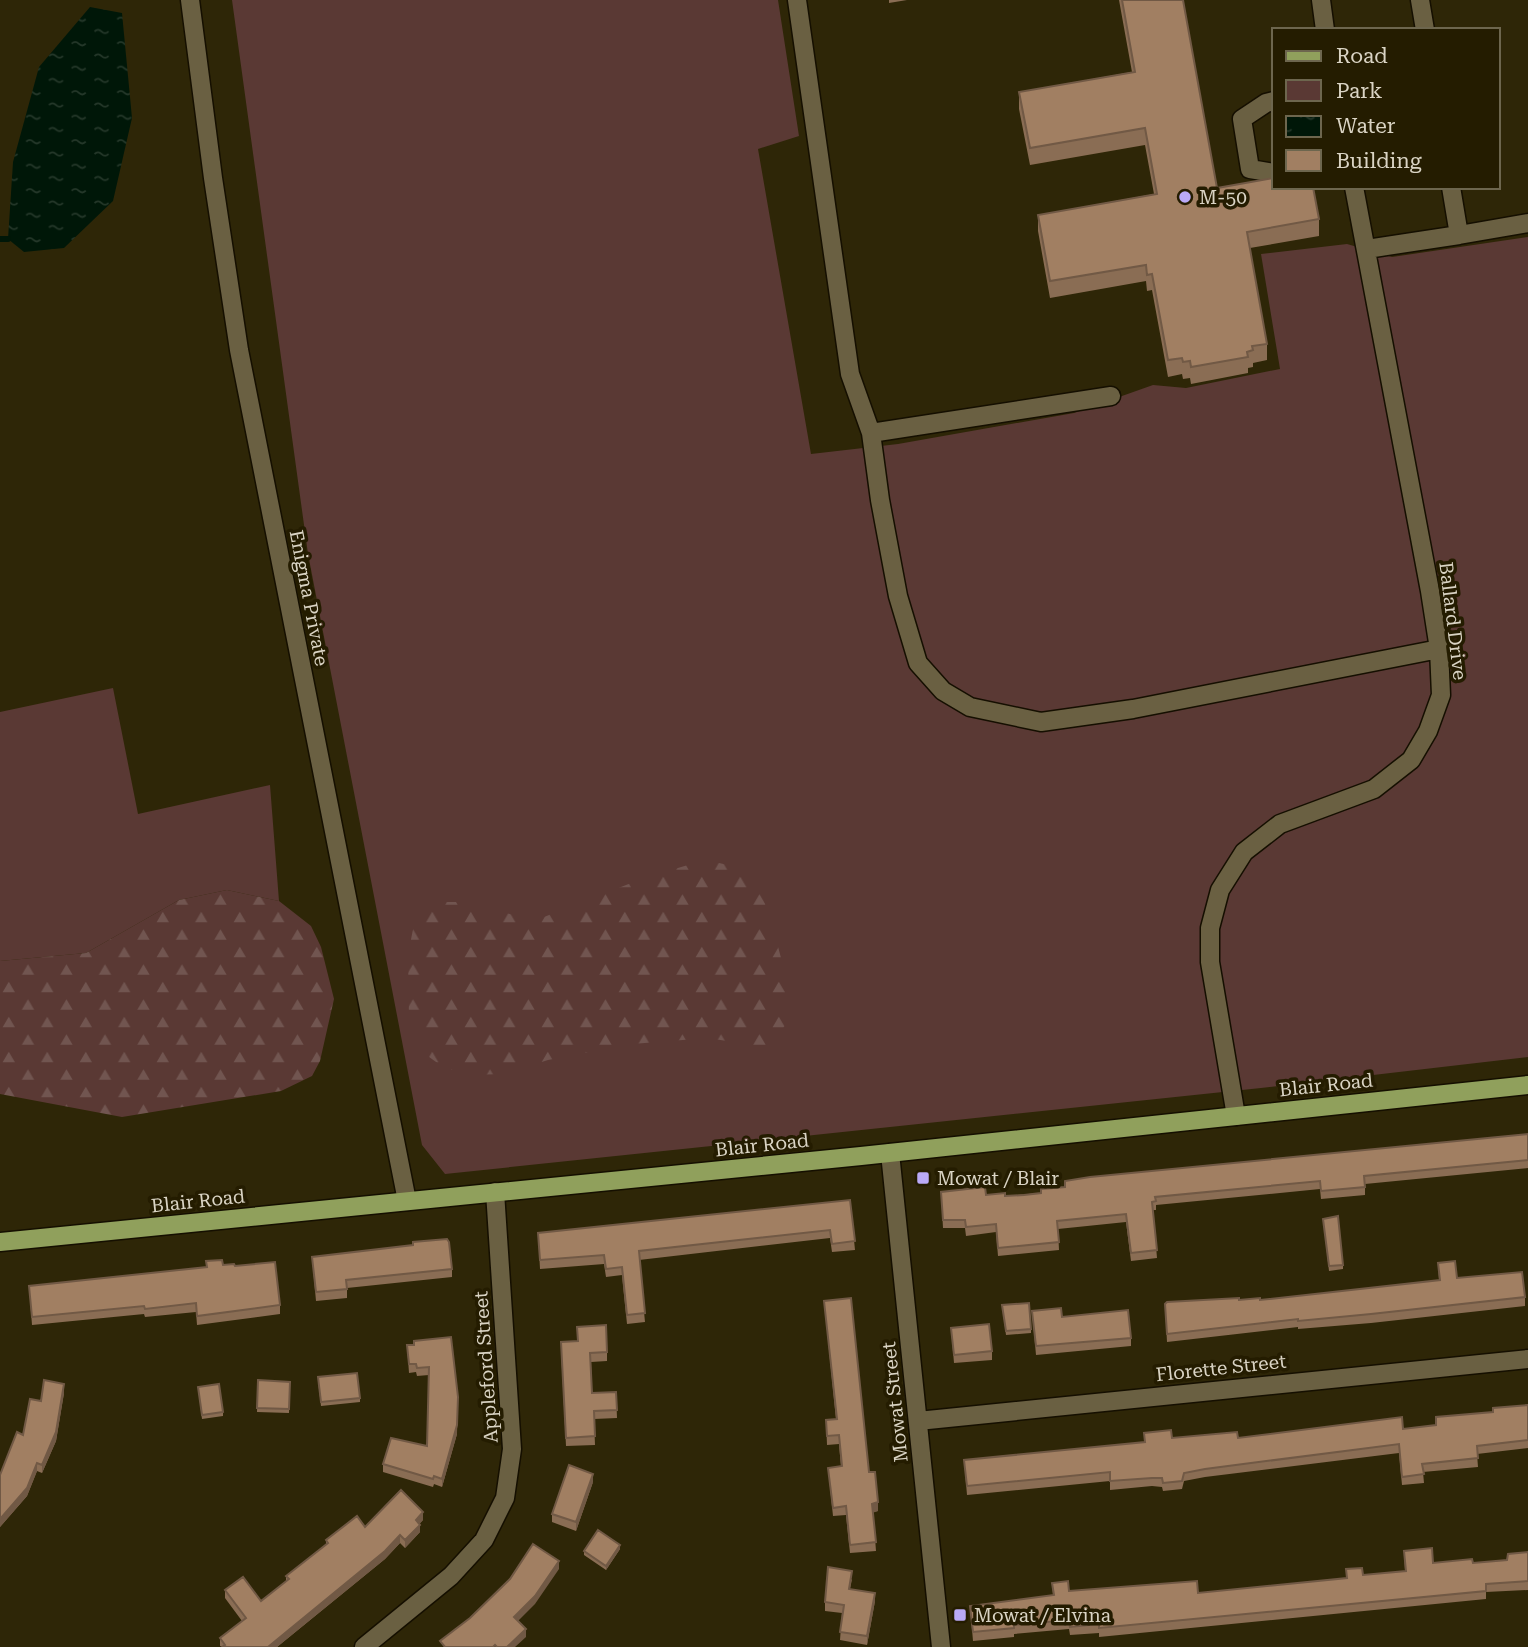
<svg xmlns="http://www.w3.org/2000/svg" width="1528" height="1647" font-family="'Roboto Serif',serif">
<defs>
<pattern id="forest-firs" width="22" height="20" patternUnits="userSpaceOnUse" patternTransform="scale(1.75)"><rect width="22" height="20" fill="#5a3934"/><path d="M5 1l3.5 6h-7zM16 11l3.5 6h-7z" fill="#715550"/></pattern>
<pattern id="water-ripples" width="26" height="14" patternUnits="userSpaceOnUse" patternTransform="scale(1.75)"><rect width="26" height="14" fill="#001708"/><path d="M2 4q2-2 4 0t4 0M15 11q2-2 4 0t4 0" fill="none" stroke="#25382a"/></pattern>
</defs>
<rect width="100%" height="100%" fill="#2e2607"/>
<path fill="#5a3934" d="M232 0H778L799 136 758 149 811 454 898 444 1074 413 1153 385 1186 388 1280 369 1261 254 1347 244 1392 257 1528 237V1057L1261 1088 445 1174 422 1145 308 554Z
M113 688 138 814 270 785 279 901 227 890 179 900 86 953 0 961V712Z"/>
<path fill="url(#forest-firs)" d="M705 860C721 864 743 866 754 879 765 891 792 993 791 1008 789 1027 777 1035 764 1047L708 1038 632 1044 548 1060 504 1074 468 1075 443 1067 425 1054 409 1020 408 955 414 924 427 909 443 902H464L525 918 544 917 644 878Z
M227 890 279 901 311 926 321 947 334 999 320 1061 312 1076 281 1091 122 1117 0 1094V961L86 953 179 900Z"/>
<path fill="url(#water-ripples)" d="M90 7 122 13 132 118 113 201 64 248 24 252 8 239 13 162 39 67Z"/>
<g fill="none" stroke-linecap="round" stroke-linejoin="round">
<path stroke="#001708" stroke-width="6" d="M0 239H8"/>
<defs>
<path id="minor" d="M190 0 213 178 239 350 407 1201
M797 0 850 374 871 433 880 500 898 596 918 663 943 691 970 707 1041 722 1133 709 1439 649
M1321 0 1325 30
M1420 0 1425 30
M1274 101 1266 103 1242 119 1250 169 1274 173
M1451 187 1459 235 1528 223
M1367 249 1459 235
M871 433 1111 396
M1236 1116 1210 962V928L1220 890 1244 852 1280 824 1374 789 1411 760 1428 731 1441 695 1439 649 1430 591 1354 187
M890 1153 941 1647
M918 1421 1528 1359
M364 1647 451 1576 484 1540 505 1498 512 1449 495 1192"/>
<path id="major" d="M0 1242 861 1156 1528 1085"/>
</defs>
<use href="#minor" stroke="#150f00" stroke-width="21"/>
<use href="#major" stroke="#150f00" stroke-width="21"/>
<use href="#minor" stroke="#6a6042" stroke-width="18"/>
<use href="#major" stroke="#90a05c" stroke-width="18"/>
</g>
<path fill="#8a6d54" d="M889 0H907L889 3Z
M1119 0H1183L1217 188 1319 219V236L1250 248 1267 344V360L1253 363V367L1248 368V373L1191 384 1190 378 1183 379 1182 374 1168 377 1152 290 1147 291 1146 281 1050 298 1038 231V215L1154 194 1145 145 1030 165 1019 109V92L1132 72Z
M1528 1134V1168L1365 1184V1195L1321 1199 1320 1189 1156 1205V1210H1153L1157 1258 1131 1261 1126 1222 1058 1229 1059 1250 998 1256 996 1232 966 1236 965 1228H943L941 1192 1005 1196 1041 1193 1065 1187V1181Z
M850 1200 855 1250 832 1252 830 1238 639 1260 645 1322 627 1324 622 1275 606 1277 604 1264 540 1269 538 1233Z
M1323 1219 1343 1265V1269L1329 1271Z
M312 1257 452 1269V1277L347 1288V1298L316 1301Z
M206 1261 223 1265 235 1266 280 1305V1314L197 1325 196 1312 145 1317 144 1314 32 1325 29 1286 206 1267Z
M1438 1263 1457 1278 1525 1297V1306L1371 1323 1298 1329V1327L1167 1342 1165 1304 1260 1300 1439 1280Z
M824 1301 878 1511 873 1512 876 1551 850 1553 846 1515 833 1516 828 1468 841 1467 839 1444 827 1445 826 1420 836 1419Z
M1002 1305 1031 1329V1333L1006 1335Z
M1032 1311 1062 1317 1131 1338V1346L1036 1355Z
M951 1328 992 1351V1360L954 1363Z
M451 1337 457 1434 442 1487 434 1484 433 1487 383 1472V1464L427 1446 429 1375 417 1376 416 1372 409 1373 407 1345Z
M561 1350 607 1352V1361L591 1362 592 1393 616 1392 617 1418 594 1419 595 1445 566 1446Z
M258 1380 290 1382 289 1413 257 1412Z
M318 1381 360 1398V1402L321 1406Z
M198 1387 223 1412V1416L202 1419Z
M64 1393 56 1441 42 1473 37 1471 27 1496 0 1527V1475L41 1401Z
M1528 1405V1448L1477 1454 1478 1467 1423 1472 1424 1483 1402 1485 1399 1453 1205 1477 1184 1481 1182 1489 1163 1491 1162 1487 1152 1486 1110 1490V1481L967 1495 964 1460 1144 1442V1433L1172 1438H1238L1403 1429 1436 1425Z
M593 1482 576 1531 552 1522V1514Z
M423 1520 419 1524 420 1532 405 1548 400 1543 385 1559 277 1647 220 1646V1638L242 1621 225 1598V1590L261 1601 286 1581V1576L326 1545V1540L365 1527Z
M620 1549 606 1570 584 1555V1551Z
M1404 1551 1433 1563H1473L1507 1560 1528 1552V1590L1486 1592V1599L1099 1637V1633L1070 1635 1069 1629 1014 1634V1637L973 1641 970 1606 1053 1595 1052 1583 1069 1591 1198 1593 1346 1578V1569L1363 1575 1405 1571Z
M852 1579 850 1589 875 1601 867 1645 840 1640 842 1613 825 1611V1602Z"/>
<path fill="#715945" d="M64 1384V1393L56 1441 42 1473V1465Z
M458 1397 457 1434 442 1487V1479Z
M37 1463V1471L27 1496 0 1527V1519Z
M593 1474V1482L576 1531V1522Z
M878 1502V1511L872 1513V1504Z
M423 1512V1520L416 1528V1520Z
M420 1525V1532L405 1548V1540Z
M400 1535V1543L385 1559 277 1647H268Z
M620 1545V1549L606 1570V1566Z
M559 1561V1569L535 1604 514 1625V1617Z
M875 1593V1601L867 1645V1636Z
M526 1629V1637L515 1647H507Z"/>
<path fill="#a17f62" stroke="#715945" stroke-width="2" d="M1122 0H1183L1217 188 1274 178V187H1313L1319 219 1247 232 1267 344 1252 346 1253 350 1247 352 1248 357 1191 367 1190 361 1183 362 1182 358 1168 360 1152 274 1147 275 1146 265 1050 281 1038 215 1157 194 1145 128 1030 148 1019 92 1135 72Z
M1528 1134V1160L1364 1176 1365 1187 1321 1191 1320 1181 1155 1197 1156 1201 1152 1202 1157 1250 1131 1253 1126 1214 1057 1221 1059 1242 998 1248 996 1224 966 1227 965 1220H943L941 1192 985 1187 986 1195 1005 1193V1196L1024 1195 1041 1193V1189L1065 1187V1181L1090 1177Z
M850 1200 855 1241 832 1244 830 1230 639 1251 645 1313 627 1315 622 1267 606 1269 604 1255 540 1260 538 1233Z
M1338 1216 1343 1265 1329 1266 1323 1219Z
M447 1239 449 1242 452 1269 346 1280 347 1289 316 1292 312 1257 413 1245V1242Z
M222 1260 223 1265 234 1264 235 1266 275 1262 280 1305 197 1316 196 1303 145 1309 144 1306 32 1317 29 1286 207 1267 206 1261Z
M1455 1261 1457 1278 1522 1272 1525 1297 1371 1314 1298 1321V1319L1167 1334 1165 1304 1167 1302 1239 1298V1300L1260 1298V1300L1440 1280 1438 1263Z
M851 1298 869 1472H875L878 1502 872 1504 876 1542 850 1545 846 1506 833 1508 828 1468 842 1466 839 1435 827 1436 826 1420 837 1419 824 1301Z
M1029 1303 1031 1329 1006 1331 1002 1305Z
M1061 1308 1062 1317 1128 1310 1131 1338 1036 1346 1032 1311Z
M989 1324 992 1351 954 1355 951 1328Z
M606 1325 607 1352 590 1353 592 1393 616 1392 617 1410 594 1411 595 1436 566 1438 561 1342 578 1341 577 1327Z
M451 1337 458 1397 457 1425 442 1479 434 1476 433 1479 383 1464 391 1438 427 1446 429 1367 417 1368 416 1364H409L407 1345H414V1341Z
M357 1373 360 1398 321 1402 318 1377Z
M44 1380 64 1384 56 1432 42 1465 37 1463 27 1488 0 1519V1475L17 1432 23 1435 30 1399 41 1401Z
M258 1380 290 1382 289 1409 257 1408Z
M219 1384 223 1412 202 1415 198 1387Z
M1528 1405V1440L1477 1446 1478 1458 1422 1464 1424 1474 1402 1477 1399 1444 1205 1469 1184 1473 1182 1481 1163 1483 1162 1478H1152L1110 1481V1472L967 1486 964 1460 1145 1442 1144 1433 1171 1430 1172 1438 1237 1432 1238 1438 1402 1417 1403 1429 1436 1425V1417L1493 1412V1408Z
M569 1465 593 1474 576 1522 552 1514Z
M401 1490 423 1512 416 1520 420 1525 405 1540 400 1535 385 1551 268 1647H222L225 1645 220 1638 246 1618 225 1590 243 1577 261 1601 289 1579 286 1576 328 1543 326 1540 357 1516 365 1527Z
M598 1530 620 1545 606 1566 584 1551Z
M533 1544 559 1561 535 1596 514 1617 526 1629 507 1647H497L495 1645 493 1647H445L440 1641 470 1618 510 1579Z
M1432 1548 1433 1563 1472 1559 1473 1563 1507 1560 1508 1554 1528 1552V1581L1486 1584V1591L1099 1628V1624L1070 1627 1069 1620 1014 1625V1628L973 1632 970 1606 1054 1595 1052 1583 1068 1581 1069 1591 1197 1581 1198 1593 1347 1578 1346 1569 1362 1568 1363 1575 1406 1571 1404 1551Z
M828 1567 852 1571 849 1589 875 1593 867 1636 840 1632 844 1605 825 1602Z"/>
<g fill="#baaaf7" stroke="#241c00" stroke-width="2.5">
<circle cx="1185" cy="197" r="7"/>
<rect x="916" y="1171" width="14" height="14" rx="3.5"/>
<rect x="953" y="1608" width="14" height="14" rx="3.5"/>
</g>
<g text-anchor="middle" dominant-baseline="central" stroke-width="7" stroke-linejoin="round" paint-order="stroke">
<g font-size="19" fill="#dad4c4" stroke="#241c00" text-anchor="start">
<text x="1199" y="197">M-50</text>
<text x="937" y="1178">Mowat / Blair</text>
<text x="974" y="1615">Mowat / Elvina</text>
</g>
<g font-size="19" fill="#dad4c4" stroke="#241c00">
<text transform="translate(309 598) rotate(79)">Enigma Private</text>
<text transform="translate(1453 621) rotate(83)">Ballard Drive</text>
<text transform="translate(1326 1085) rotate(-6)">Blair Road</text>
<text transform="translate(762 1145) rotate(-6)">Blair Road</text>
<text transform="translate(198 1201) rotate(-6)">Blair Road</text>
<text transform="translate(486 1367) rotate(-94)">Appleford Street</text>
<text transform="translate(1221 1368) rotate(-6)">Florette Street</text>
<text transform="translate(895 1402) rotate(-96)">Mowat Street</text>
</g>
</g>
<rect x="1272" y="28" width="228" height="161" fill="#241c00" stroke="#6d664e" stroke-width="2"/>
<rect x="1286" y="51" width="35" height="10" fill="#90a05c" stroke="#6d664e" stroke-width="2"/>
<text x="1336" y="63" font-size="21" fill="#dad4c4">Road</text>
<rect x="1286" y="80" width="35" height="21" fill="#5a3934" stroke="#6d664e" stroke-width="2"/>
<text x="1336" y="98" font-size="21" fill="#dad4c4">Park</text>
<rect x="1286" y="116" width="35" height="21" fill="url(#water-ripples)" stroke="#6d664e" stroke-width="2"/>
<text x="1336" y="133" font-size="21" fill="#dad4c4">Water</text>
<rect x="1286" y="150" width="35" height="21" fill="#a17f62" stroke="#6d664e" stroke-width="2"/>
<text x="1336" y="168" font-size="21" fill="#dad4c4">Building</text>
</svg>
